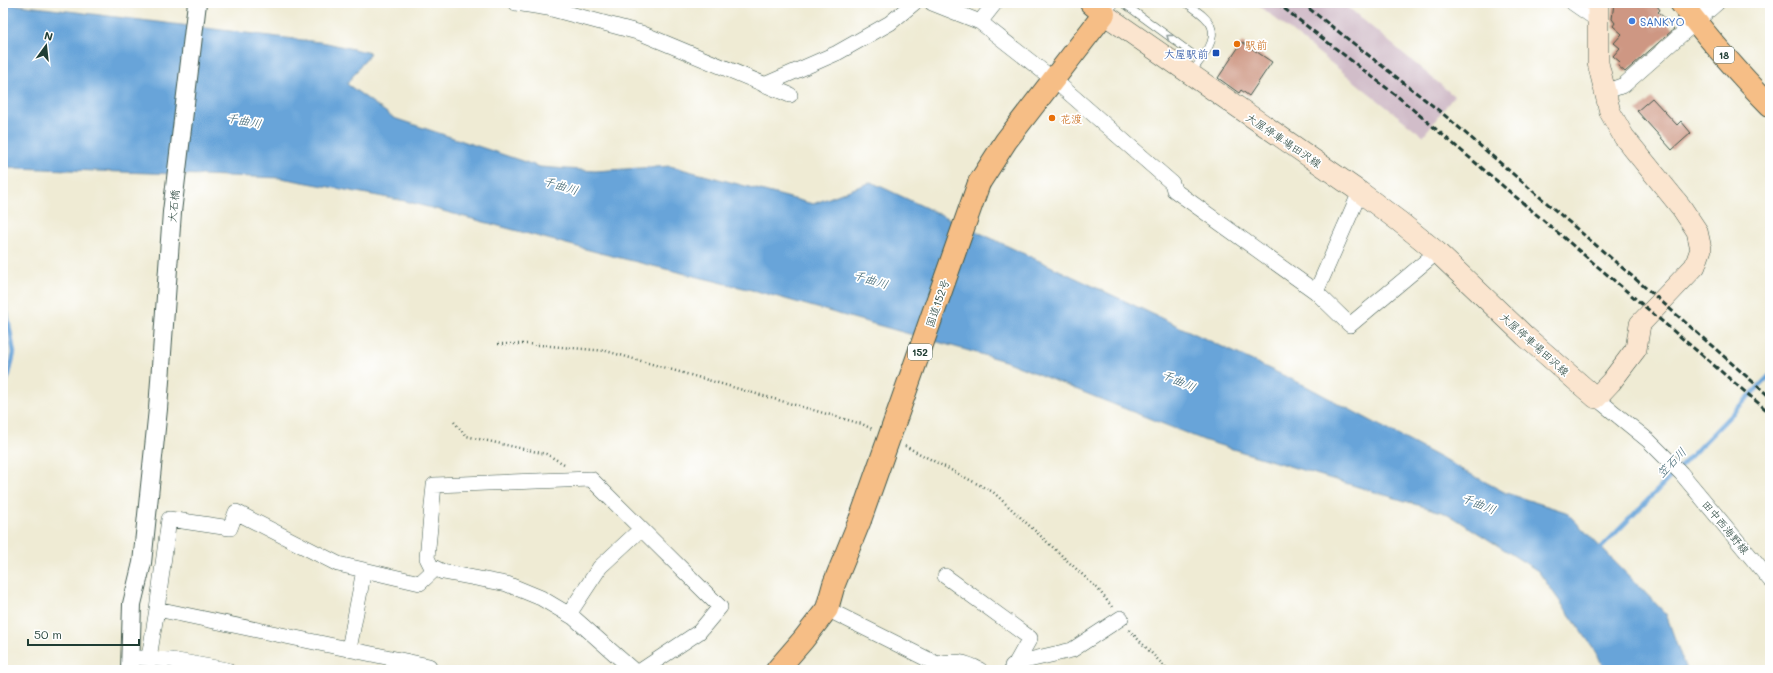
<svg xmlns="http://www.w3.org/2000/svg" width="1773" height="673" font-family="Mali,'Klee One',sans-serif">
<rect width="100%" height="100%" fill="#fff"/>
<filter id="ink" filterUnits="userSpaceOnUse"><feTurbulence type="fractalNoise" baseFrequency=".025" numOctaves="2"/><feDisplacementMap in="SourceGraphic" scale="8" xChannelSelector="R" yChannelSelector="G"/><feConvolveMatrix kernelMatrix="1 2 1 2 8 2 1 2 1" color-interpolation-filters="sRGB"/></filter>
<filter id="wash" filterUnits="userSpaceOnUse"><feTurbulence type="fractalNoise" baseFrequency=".012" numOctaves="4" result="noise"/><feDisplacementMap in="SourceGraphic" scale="16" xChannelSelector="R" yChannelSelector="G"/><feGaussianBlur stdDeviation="0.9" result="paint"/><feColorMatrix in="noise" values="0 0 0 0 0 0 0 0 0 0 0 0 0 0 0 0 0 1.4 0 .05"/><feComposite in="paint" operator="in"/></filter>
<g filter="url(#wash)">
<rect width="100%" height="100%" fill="#efebd4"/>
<path fill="#d1bdc9" d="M1256 3H1343L1454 96 1423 136Z"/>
<path fill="#68a4d9" stroke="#447086" d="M3 3 327 43 370 53 347 84 394 118 540 167 595 171 670 166 813 204 871 182 1306 386 1506 493 1566 512 1666 614 1686 670H1604L1597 653 1538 571 1448 514 1206 441 1005 361 764 293 604 254 405 201 281 178 16 168 3 166Z"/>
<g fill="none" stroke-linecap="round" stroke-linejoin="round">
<path stroke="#68a4d9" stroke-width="4.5" d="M3 291 14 353 9 374 3 390
M1598 551 1770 375"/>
</g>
<g id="blocks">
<path fill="#ce9783" d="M1614 3H1655L1660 10 1658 12 1667 20 1666 22 1674 29 1625 72 1617 65 1620 62 1613 56 1620 48 1614 43 1622 34 1613 26 1615 23 1612 19Z
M1242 42 1272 62 1249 96 1241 90 1239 93 1218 78Z
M1652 98 1677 125 1681 121 1691 133 1672 150 1637 111Z"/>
</g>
</g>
<g filter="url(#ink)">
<use href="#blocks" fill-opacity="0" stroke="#3e574c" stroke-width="1"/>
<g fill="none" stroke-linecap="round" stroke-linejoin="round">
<defs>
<path id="service" d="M1123 3 1201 60
M1186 3C1194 9 1207 16 1211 26 1218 41 1200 61 1191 73
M1106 13 1116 3"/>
<path id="minor" d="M516 3 548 8 641 33 790 95
M932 3 980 22 1054 80 1172 183 1174 190 1316 292 1350 325 1437 252
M1573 3 1599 21
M980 22 995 3
M764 85 837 53 890 23 914 3
M1605 92 1624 85 1717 3
M1316 292 1360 192
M1596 398 1649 441 1681 473 1770 580
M945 576 1030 638 1016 663
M157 609 169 519 230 528 236 512 338 564 420 583 435 569
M827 609 937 664C954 660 965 662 980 670
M569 614 600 567 641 529
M349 649 364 570
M141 658 172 660 227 670
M149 658 157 609 429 666 428 670
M1012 666 1016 663 1072 650 1121 618
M633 670 573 617 541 598 507 584 443 572 431 566 427 558 434 485 591 479 720 607 699 632 642 670"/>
<path id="tertiary" d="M130 670 132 604 142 563 158 409 172 212 197 3"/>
<path id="secondary" d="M1104 14 1360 192 1400 222 1437 252 1525 336 1596 398 1611 382 1636 349 1640 324 1695 266 1701 249 1697 231 1681 207 1624 137 1610 112 1598 63V3"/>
<path id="trunk" d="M1681 3C1709 39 1738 73 1770 105
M979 183 1006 141 1104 14 1091 3
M777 670 803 640 827 609 834 584 860 520"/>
</defs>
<use href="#service" stroke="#3e574c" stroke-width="8"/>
<use href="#minor" stroke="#3e574c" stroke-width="16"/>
<use href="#tertiary" stroke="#3e574c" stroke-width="20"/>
<use href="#secondary" stroke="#3e574c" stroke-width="22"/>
<use href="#trunk" stroke="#3e574c" stroke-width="24"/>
<path stroke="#3e574c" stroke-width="2.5" stroke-dasharray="1 3" stroke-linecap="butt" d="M498 344H528L606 351 862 424 874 430
M454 422 466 436 546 454 566 465
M905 446 993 492 1098 589 1112 607
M1129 630 1168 670"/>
<use href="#service" stroke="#fff" stroke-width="7"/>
<use href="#minor" stroke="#fff" stroke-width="15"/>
<use href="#tertiary" stroke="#fff" stroke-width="18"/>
<use href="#secondary" stroke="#fbe5cf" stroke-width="21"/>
<use href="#trunk" stroke="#f6be86" stroke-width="22"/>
<path stroke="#1f3d34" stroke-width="3" stroke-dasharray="6 3" stroke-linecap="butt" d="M1277 3 1397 96 1770 413
M1302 3 1442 113 1661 301 1770 397"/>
<defs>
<path id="trunk-bridge" d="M860 520 979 183"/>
</defs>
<use href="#trunk-bridge" stroke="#3e574c" stroke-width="24" stroke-linecap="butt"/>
<use href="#trunk-bridge" stroke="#f6be86" stroke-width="22"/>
</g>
<defs><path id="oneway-chevron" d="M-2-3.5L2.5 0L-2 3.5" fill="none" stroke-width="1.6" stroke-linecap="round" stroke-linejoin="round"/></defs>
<use stroke="#8f9e9a" href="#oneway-chevron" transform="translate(1169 37) rotate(-143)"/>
</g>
<circle fill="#3f7fe0" stroke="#fff" stroke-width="1.5" cx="1632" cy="21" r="4"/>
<g fill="#e8710a" stroke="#fff" stroke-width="1.5">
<circle cx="1237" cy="44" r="4"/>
<circle cx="1052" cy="118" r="4"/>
</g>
<rect fill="#1a4fb4" stroke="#fff" stroke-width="1.5" x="1212" y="49" width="8" height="8" rx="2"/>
<g text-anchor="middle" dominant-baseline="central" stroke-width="3.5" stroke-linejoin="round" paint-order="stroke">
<g fill="#fff" stroke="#627771" stroke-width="1">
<rect x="1714" y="47" width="20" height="16" rx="3"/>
<rect x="908" y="344" width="24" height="16" rx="3"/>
</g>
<g font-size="10" font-weight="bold" fill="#1f3d34">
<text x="1724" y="55">18</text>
<text x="920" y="352">152</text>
</g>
<g font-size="11" fill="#366cbe" stroke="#fff" text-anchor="start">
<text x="1640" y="21">SANKYO</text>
</g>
<g font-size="11" fill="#c56008" stroke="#fff" text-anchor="start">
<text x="1245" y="44">駅前</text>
<text x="1060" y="118">花渡</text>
</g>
<g font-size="11" fill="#164399" stroke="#fff" text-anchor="end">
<text x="1208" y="53">大屋駅前</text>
</g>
<g font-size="11" fill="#1f3d34" stroke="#fff">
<text transform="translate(1284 140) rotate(34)">大屋停車場田沢線</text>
<text transform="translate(173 206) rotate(-84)">大石橋</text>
<text transform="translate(937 303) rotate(-71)">国道152号</text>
<text transform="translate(1535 344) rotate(42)">大屋停車場田沢線</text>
<text transform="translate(1726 527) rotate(50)">田中西海野線</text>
</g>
<g font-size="12" font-style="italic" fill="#39616e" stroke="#fff">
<text transform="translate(244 120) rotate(11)">千曲川</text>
<text transform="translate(561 185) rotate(17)">千曲川</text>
<text transform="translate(871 279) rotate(17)">千曲川</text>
<text transform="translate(1179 380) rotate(24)">千曲川</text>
<text transform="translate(1671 462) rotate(-46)">笠石川</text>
<text transform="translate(1479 503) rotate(22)">千曲川</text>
</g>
</g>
<rect width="1773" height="673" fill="none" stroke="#fff" stroke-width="16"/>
<g transform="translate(46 46) rotate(15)" stroke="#ffffff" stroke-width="3" paint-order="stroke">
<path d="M0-3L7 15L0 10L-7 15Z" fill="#1f3d34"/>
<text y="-6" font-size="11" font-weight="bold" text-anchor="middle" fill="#1f3d34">N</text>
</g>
<path d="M28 639v6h111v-6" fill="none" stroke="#1f3d34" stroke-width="2"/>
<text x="34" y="639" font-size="12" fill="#1f3d34" stroke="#ffffff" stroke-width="3" paint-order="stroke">50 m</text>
</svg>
